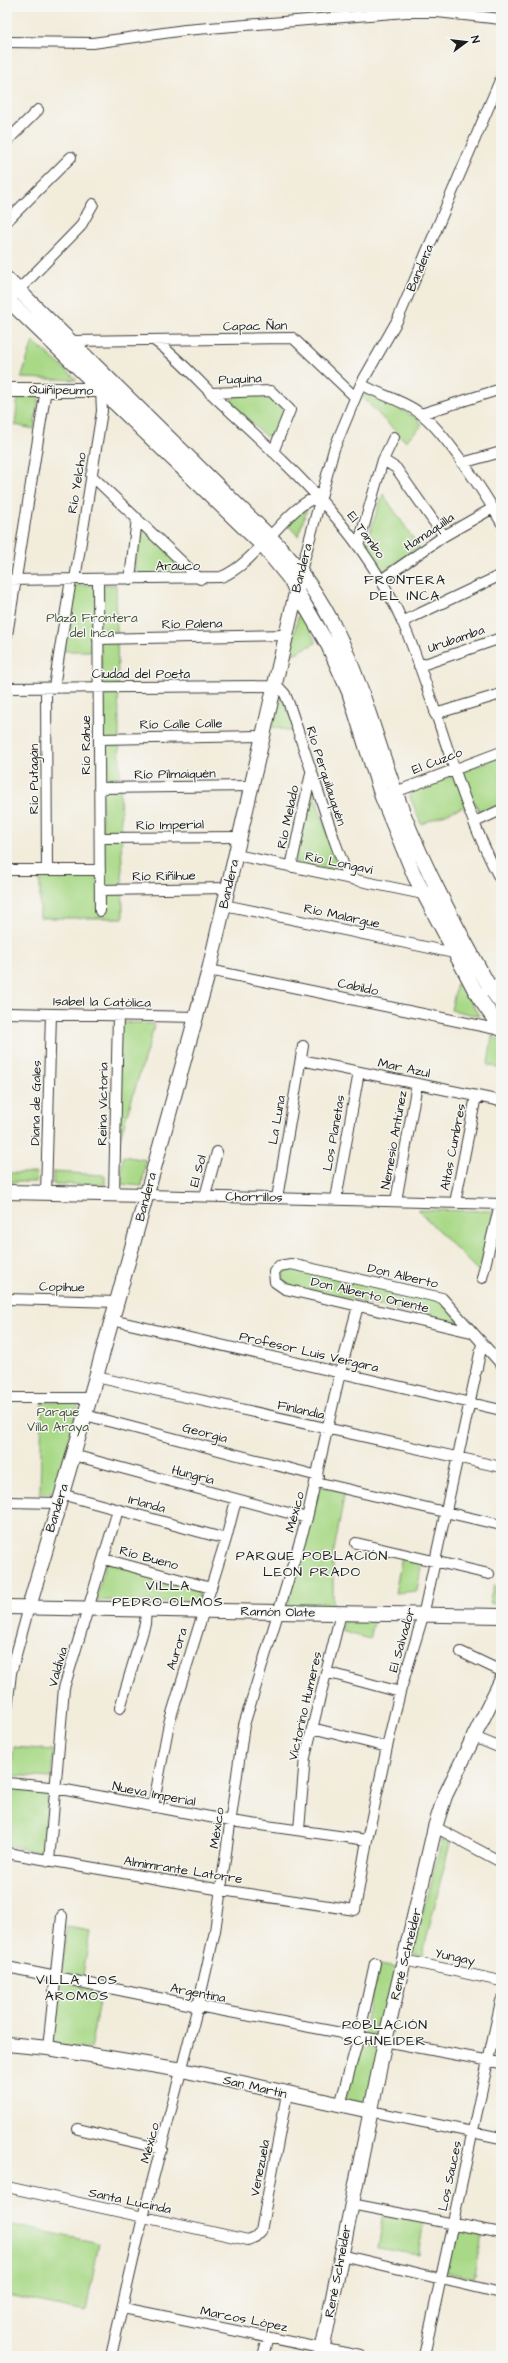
<svg xmlns="http://www.w3.org/2000/svg" width="508" height="2363" font-family="'Architects Daughter',sans-serif">
<rect width="100%" height="100%" fill="#f6f6f2"/>
<filter id="ink" filterUnits="userSpaceOnUse"><feTurbulence type="fractalNoise" baseFrequency=".025" numOctaves="2"/><feDisplacementMap in="SourceGraphic" scale="8" xChannelSelector="R" yChannelSelector="G"/><feConvolveMatrix kernelMatrix="1 2 1 2 8 2 1 2 1" color-interpolation-filters="sRGB"/></filter>
<filter id="wash" filterUnits="userSpaceOnUse"><feTurbulence type="fractalNoise" baseFrequency=".012" numOctaves="4" result="noise"/><feDisplacementMap in="SourceGraphic" scale="16" xChannelSelector="R" yChannelSelector="G"/><feGaussianBlur stdDeviation="0.9" result="paint"/><feColorMatrix in="noise" values="0 0 0 0 0 0 0 0 0 0 0 0 0 0 0 0 0 1.4 0 .05"/><feComposite in="paint" operator="in"/></filter>
<g filter="url(#wash)">
<rect width="100%" height="100%" fill="#f2ecdb"/>
<path fill="#a9d987" stroke="#627a52" d="M33 341 77 380 21 378Z
M365 392 417 418 422 426 405 441 362 397Z
M267 394 285 410 274 436H265L231 403 234 396Z
M39 396 34 429 15 425 18 397Z
M383 494 419 547 383 572 365 546Z
M309 503 298 536 288 525Z
M140 525 191 574 134 575Z
M73 585H116L123 918H40V875L102 874 101 651H64Z
M300 608 316 643 289 656Z
M281 691 296 732 272 727Z
M501 757V804L480 813 475 802 421 824 408 792Z
M311 787 342 872 295 863Z
M458 978 479 1016 451 1010Z
M120 1022 155 1024 119 1141Z
M492 1036 501 1041V1069L488 1065Z
M123 1156 146 1160 142 1186 120 1184Z
M53 1172 105 1175V1185L53 1184Z
M7 1173H37L36 1182H7Z
M418 1210 496 1211 479 1272Z
M291 1268 441 1300 460 1324 284 1284 283 1273Z
M80 1400 55 1493H40L42 1402Z
M320 1486 345 1491 333 1556V1607L286 1611Z
M402 1557 422 1562 417 1591 395 1593Z
M106 1561 201 1587 196 1604 96 1600Z
M494 1586 501 1587V1603H489Z
M345 1616 375 1617 370 1639 341 1631Z
M14 1747 53 1750 51 1778 11 1775Z
M7 1784 49 1790 43 1853 7 1845Z
M442 1840 450 1843 422 1957 411 1954Z
M67 1927 90 1931 81 1988 101 1992 90 2049 51 2045Z
M380 1965 397 1968 367 2105 345 2100Z
M384 2213 424 2221 418 2255 378 2248Z
M7 2224 99 2243 86 2311 7 2295Z
M455 2228 483 2233 473 2278 446 2272Z"/>
</g>
<g filter="url(#ink)">
<g fill="none" stroke-linecap="round" stroke-linejoin="round">
<defs>
<path id="street" d="M7 42 93 43 185 30 406 12H437L501 19
M7 141 38 110
M7 221 71 157
M8 301 80 227 93 204
M70 341 293 338 355 397
M155 341C178 357 199 382 220 402 290 467 364 532 403 623 439 708 457 799 501 881
M361 384C379 395 404 400 421 414 444 431 486 495 501 522
M210 393 271 391 290 410 273 452
M421 414 501 389
M383 460 396 468 444 536
M462 463 501 452
M91 475 200 579
M358 546 383 460 394 437
M301 571 334 449 361 384 398 319 501 78
M75 579 102 411 101 390
M98 579 100 911
M130 579 137 518
M7 580 221 577C258 563 288 503 319 497
M381 580 444 536 493 508
M402 622 501 575
M7 635 46 389
M98 639 286 635
M419 666 501 638
M275 683 285 694 289 704 335 842 345 869 351 879
M54 687 71 579
M7 688 274 686
M46 688 47 870
M435 714 501 694
M99 739 263 736
M99 788 251 786
M382 797 501 752
M475 822 501 810
M100 838 240 837
M236 855 423 894 428 892
M291 867 311 773
M7 870H100
M100 890 228 888
M224 905 454 953
M209 970 501 1030
M485 991 501 982
M7 1013 197 1017
M301 1060 501 1101
M46 1193 51 1014
M114 1194 118 1015
M146 1195 501 1204
M205 1196 217 1152
M277 1198 303 1046
M336 1199 359 1072
M396 1201 417 1084
M455 1203 476 1096
M482 1278 500 1204
M7 1299 117 1302
M112 1320 501 1410
M471 1332 285 1289 275 1282 274 1272 279 1266 291 1264 442 1298 501 1364
M476 1372 482 1344
M96 1377 501 1467
M7 1398H90
M85 1415 318 1476
M73 1455 307 1518
M316 1482 501 1525
M61 1494 226 1539
M7 1502 57 1503
M356 1543 489 1574
M104 1559 211 1588
M461 1652 501 1671
M326 1672 400 1692
M120 1708 145 1624 146 1609
M7 1709 11 1673 29 1607
M312 1728 387 1747
M474 1737 501 1748
M7 1783 50 1787 231 1821 367 1840
M153 1807 169 1723 226 1539 236 1500
M435 1827 501 1862
M299 1830 305 1757 341 1613
M7 1853 222 1890 355 1910 367 1840 387 1747 400 1692 423 1616 475 1378
M49 1861 64 1688 118 1510
M404 1960 501 1981
M7 1967 198 2006 501 2063
M48 2048 62 1916
M340 2105 359 2036 375 1963
M370 2111 501 2138
M78 2129 162 2149
M7 2187 248 2240 255 2237 261 2231 287 2094
M351 2204 501 2233
M341 2255 501 2293
M123 2308 360 2356
M111 2356 143 2217 198 2006 215 1931 244 1725 307 1518 340 1373 358 1306
M263 2356 268 2337
M424 2356 501 2001"/>
<path id="secondary" d="M7 279 271 538C351 619 363 708 402 810 426 872 458 930 490 988L501 1003
M7 299 263 546 289 578 328 645 349 692 382 797 415 877 478 996 501 1029
M7 390H101L105 387
M7 1192 146 1195
M7 1607 501 1616
M29 1607 96 1377 209 970 301 571
M7 2044 48 2048 182 2070 370 2111
M321 2356 385 2041 435 1827 445 1796 501 1681"/>
</defs>
<use href="#street" stroke="#3c3b39" stroke-width="12"/>
<use href="#secondary" stroke="#3c3b39" stroke-width="16"/>
<use href="#street" stroke="#fff" stroke-width="10"/>
<use href="#secondary" stroke="#fff" stroke-width="14"/>
</g>
</g>
<g text-anchor="middle" dominant-baseline="central" stroke-width="3" stroke-linejoin="round" paint-order="stroke">
<g font-size="13" fill="#1c1c1c" stroke="#f6f6f2">
<text transform="translate(420 268) rotate(-67)">Bandera</text>
<text transform="translate(255 326) rotate(-1)">Capac Ñan</text>
<text transform="translate(240 379) rotate(-2)">Puquina</text>
<text transform="translate(61 390) rotate(1)">Quiñipeumo</text>
<text transform="translate(77 483) rotate(-81)">Río Yelcho</text>
<text transform="translate(429 532) rotate(-34)">Hamaquilla</text>
<text transform="translate(366 535) rotate(54)">El Tambo</text>
<text x="178" y="566">Arauco</text>
<text transform="translate(302 568) rotate(-76)">Bandera</text>
<text transform="translate(192 624) rotate(-1)">Río Palena</text>
<text transform="translate(456 639) rotate(-19)">Urubamba</text>
<text x="141" y="674">Ciudad del Poeta</text>
<text transform="translate(181 724) rotate(-1)">Río Calle Calle</text>
<text transform="translate(86 745) rotate(-90)">Río Rahue</text>
<text transform="translate(437 761) rotate(-21)">El Cuzco</text>
<text transform="translate(175 774) rotate(-1)">Río Pilmaiquén</text>
<text transform="translate(326 776) rotate(72)">Río Perquilauquén</text>
<text transform="translate(34 779) rotate(-90)">Río Putagán</text>
<text transform="translate(288 817) rotate(-78)">Río Melado</text>
<text transform="translate(170 825) rotate(-1)">Río Imperial</text>
<text transform="translate(339 863) rotate(12)">Río Longaví</text>
<text transform="translate(164 876) rotate(-1)">Río Riñihue</text>
<text transform="translate(229 884) rotate(-77)">Bandera</text>
<text transform="translate(342 916) rotate(12)">Río Malargue</text>
<text transform="translate(358 987) rotate(12)">Cabildo</text>
<text transform="translate(102 1002) rotate(1)">Isabel la Católica</text>
<text transform="translate(404 1068) rotate(12)">Mar Azul</text>
<text transform="translate(36 1103) rotate(-89)">Diana de Gales</text>
<text transform="translate(103 1104) rotate(-89)">Reina Victoria</text>
<text transform="translate(277 1120) rotate(-80)">La Luna</text>
<text transform="translate(334 1133) rotate(-80)">Los Planetas</text>
<text transform="translate(394 1140) rotate(-80)">Nemesio Antúnez</text>
<text transform="translate(453 1147) rotate(-79)">Altas Cumbres</text>
<text transform="translate(198 1171) rotate(-75)">El Sol</text>
<text transform="translate(146 1197) rotate(-75)">Bandera</text>
<text transform="translate(254 1197) rotate(1)">Chorrillos</text>
<text transform="translate(403 1276) rotate(13)">Don Alberto</text>
<text transform="translate(62 1287) rotate(1)">Copihue</text>
<text transform="translate(370 1295) rotate(13)">Don Alberto Oriente</text>
<text transform="translate(309 1352) rotate(13)">Profesor Luis Vergara</text>
<text transform="translate(301 1410) rotate(13)">Finlandia</text>
<text transform="translate(205 1433) rotate(15)">Georgia</text>
<text transform="translate(193 1475) rotate(15)">Hungría</text>
<text transform="translate(147 1504) rotate(15)">Irlanda</text>
<text transform="translate(57 1508) rotate(-73)">Bandera</text>
<text transform="translate(295 1512) rotate(-75)">México</text>
<text transform="translate(149 1558) rotate(15)">Río Bueno</text>
<text transform="translate(278 1612) rotate(1)">Ramón Olate</text>
<text transform="translate(402 1640) rotate(-74)">El Salvador</text>
<text transform="translate(177 1649) rotate(-73)">Aurora</text>
<text transform="translate(58 1667) rotate(-74)">Valdivia</text>
<text transform="translate(305 1706) rotate(-77)">Victorino Humeres</text>
<text transform="translate(154 1794) rotate(11)">Nueva Imperial</text>
<text transform="translate(217 1828) rotate(-82)">México</text>
<text transform="translate(183 1870) rotate(9)">Almimrante Latorre</text>
<text transform="translate(406 1954) rotate(-76)">René Schneider</text>
<text transform="translate(455 1957) rotate(12)">Yungay</text>
<text transform="translate(198 1993) rotate(11)">Argentina</text>
<text transform="translate(255 2087) rotate(13)">San Martín</text>
<text transform="translate(150 2143) rotate(-75)">México</text>
<text transform="translate(260 2168) rotate(-79)">Venezuela</text>
<text transform="translate(450 2176) rotate(-78)">Los Sauces</text>
<text transform="translate(130 2201) rotate(12)">Santa Lucinda</text>
<text transform="translate(338 2271) rotate(-79)">René Schneider</text>
<text transform="translate(244 2319) rotate(11)">Marcos López</text>
</g>
<g font-size="13" fill="#46553c" stroke="#f6f6f2">
<text x="92" y="618">Plaza Frontera<tspan x="92" dy="15">del Inca</tspan></text>
<text x="58" y="1412">Parque<tspan x="58" dy="15">Villa Araya</tspan></text>
</g>
<g font-size="14" letter-spacing="1" fill="#1c1c1c" stroke="#f6f6f2">
<text x="405" y="580">FRONTERA<tspan x="405" dy="16">DEL INCA</tspan></text>
<text x="312" y="1556">PARQUE POBLACIÓN<tspan x="312" dy="16">LEON PRADO</tspan></text>
<text x="168" y="1586">VILLA<tspan x="168" dy="16">PEDRO OLMOS</tspan></text>
<text x="77" y="1980">VILLA LOS<tspan x="77" dy="16">AROMOS</tspan></text>
<text x="385" y="2025">POBLACIÓN<tspan x="385" dy="16">SCHNEIDER</tspan></text>
</g>
</g>
<rect width="508" height="2363" fill="none" stroke="#f6f6f2" stroke-width="24"/>
<g transform="translate(466 42) rotate(75)" stroke="#f6f6f2" stroke-width="3" paint-order="stroke">
<path d="M0-3L7 15L0 10L-7 15Z" fill="#1c1c1c"/>
<text y="-6" font-size="11" font-weight="bold" text-anchor="middle" fill="#1c1c1c">N</text>
</g>
</svg>
